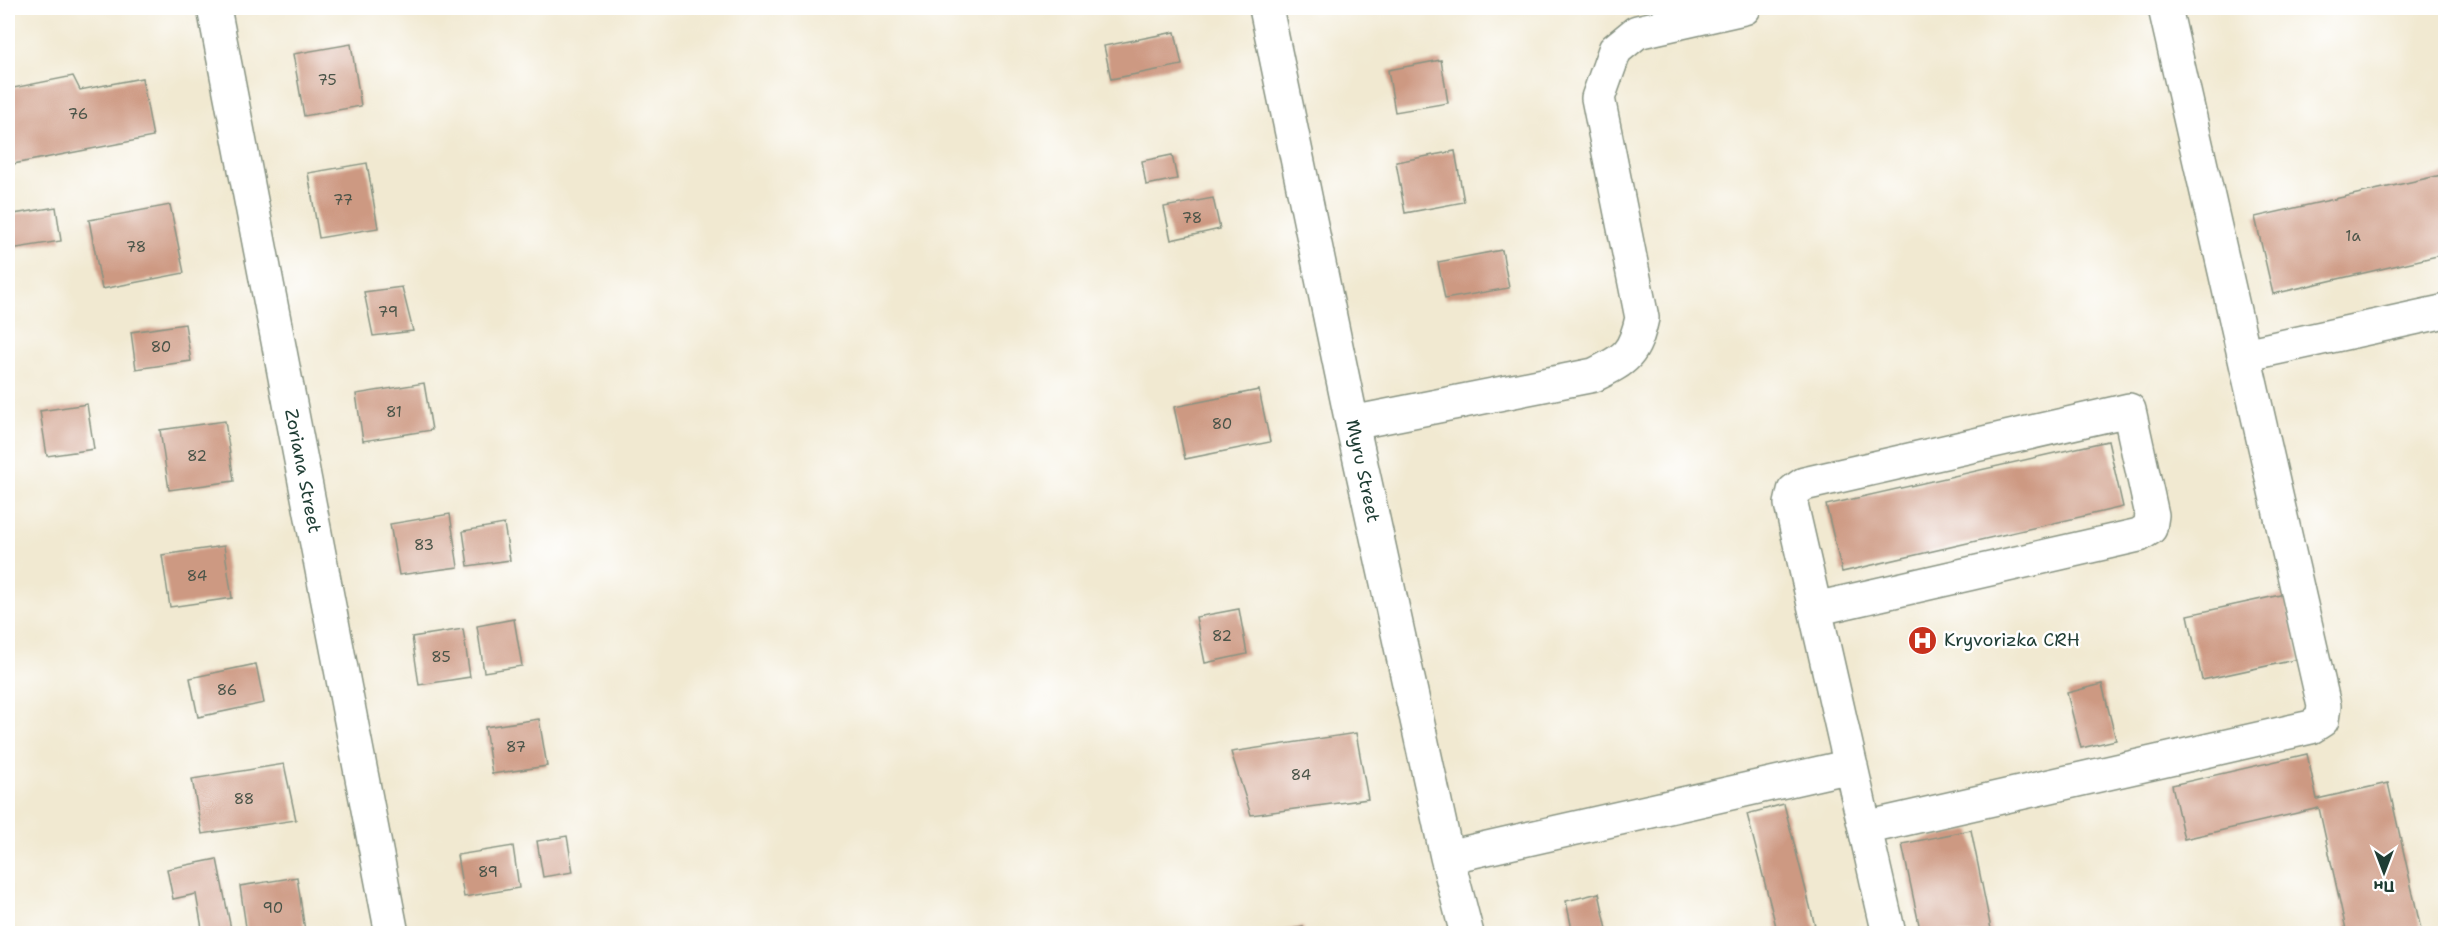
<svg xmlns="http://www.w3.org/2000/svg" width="2453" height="941" font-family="'Shantell Sans',sans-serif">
<rect width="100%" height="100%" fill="#fff"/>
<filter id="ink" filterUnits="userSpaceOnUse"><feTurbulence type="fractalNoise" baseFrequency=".0167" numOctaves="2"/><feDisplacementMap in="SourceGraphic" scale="12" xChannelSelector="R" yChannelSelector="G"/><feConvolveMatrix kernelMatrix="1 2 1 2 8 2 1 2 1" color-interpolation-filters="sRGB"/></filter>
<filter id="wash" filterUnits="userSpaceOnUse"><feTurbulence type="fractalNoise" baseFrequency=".008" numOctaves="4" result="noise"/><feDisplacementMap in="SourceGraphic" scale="24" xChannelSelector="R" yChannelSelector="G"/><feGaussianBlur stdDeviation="1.35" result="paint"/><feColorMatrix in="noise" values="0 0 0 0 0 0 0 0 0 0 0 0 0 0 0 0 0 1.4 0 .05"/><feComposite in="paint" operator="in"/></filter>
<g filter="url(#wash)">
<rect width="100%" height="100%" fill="#f1e9d1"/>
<g id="blocks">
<path fill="#cd9982" d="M1175 32 1182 65 1111 79 1104 46Z
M351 44 361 106 304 116 293 54Z
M1441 60 1448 103 1395 112 1388 70Z
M73 76 80 90 142 78 153 137 8 165V89Z
M1455 151 1464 202 1405 213 1396 162Z
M1172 155 1177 179 1146 185 1142 161Z
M367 163 378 228 319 238 308 173Z
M2446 174V254L2273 294 2255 217Z
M1213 198 1220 229 1171 240 1164 207Z
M170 205 184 273 102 289 89 220Z
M56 207 61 241 11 249 8 215Z
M1502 250 1509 288 1445 299 1438 262Z
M402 287 413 331 373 336 364 292Z
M185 324 191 361 136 369 131 332Z
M424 383 432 430 363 441 356 394Z
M1259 390 1270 442 1185 459 1174 407Z
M87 404 94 449 47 456 40 411Z
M225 421 234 481 169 490 160 430Z
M2108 441 2123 507 1842 572 1826 505Z
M450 514 458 567 399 575 390 524Z
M504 524 510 560 468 566 463 531Z
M224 546 232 598 170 607 162 555Z
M2285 594 2299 659 2202 680 2188 615Z
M1239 609 1247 654 1205 663 1196 617Z
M514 619 522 666 484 672 477 626Z
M463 629 470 677 419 685 412 637Z
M256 664 264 703 198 717 190 678Z
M2102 684 2116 740 2081 748 2067 693Z
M539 719 547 766 492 774 485 727Z
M1356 733 1368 799 1251 815 1231 752Z
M2307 754 2317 799 2388 783 2422 934H2347L2319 808 2184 839 2172 785Z
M284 764 296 820 202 834 192 779Z
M1784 804 1817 934H1778L1747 814Z
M1971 830 1992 934H1921L1902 844Z
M567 836 573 872 543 877 537 841Z
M513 846 519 888 464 897 457 855Z
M217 859 232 934H203L196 894 173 899 167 869Z
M297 877 305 931 288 934H247L240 886Z
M1599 893 1608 934H1573L1566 901Z
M1303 927 1304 934H1274V932Z"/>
</g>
</g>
<g filter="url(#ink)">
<use href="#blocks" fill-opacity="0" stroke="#889382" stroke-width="1.5"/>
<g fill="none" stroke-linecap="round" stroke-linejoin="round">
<defs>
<path id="minor" d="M214 8 392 934
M1266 8 1352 423 1447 857 1467 934
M2244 355 2446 311
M1352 423 1594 375C1627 359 1634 354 1642 318L1598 98 1615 50 1637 32 1744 8
M1815 609 2139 535 2150 528 2152 515 2129 410 1804 484 1794 491 1791 504C1824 647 1856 790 1889 934
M1865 828 2311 727 2322 720 2324 706 2165 8
M1447 857 1851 766"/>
</defs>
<use href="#minor" stroke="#889382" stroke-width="36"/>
<use href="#minor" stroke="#fff" stroke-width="33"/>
</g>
</g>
<defs>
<symbol id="hospital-disc" viewBox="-11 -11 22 22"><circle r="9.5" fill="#c8321e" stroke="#fff"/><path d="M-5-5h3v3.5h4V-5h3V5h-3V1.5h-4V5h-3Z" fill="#fff"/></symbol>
</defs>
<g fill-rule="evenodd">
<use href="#hospital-disc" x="1906" y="624" width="33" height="33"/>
</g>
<g text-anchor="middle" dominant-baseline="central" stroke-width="5" stroke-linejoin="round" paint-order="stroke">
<g font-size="15" fill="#4a5448">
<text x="327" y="80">75</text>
<text x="78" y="114">76</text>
<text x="343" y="200">77</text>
<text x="1192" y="218">78</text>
<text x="2353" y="236">1а</text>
<text x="136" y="247">78</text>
<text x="388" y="312">79</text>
<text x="161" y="347">80</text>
<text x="394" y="412">81</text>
<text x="1222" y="424">80</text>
<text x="197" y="456">82</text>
<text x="424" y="545">83</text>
<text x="197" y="576">84</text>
<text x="1222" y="636">82</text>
<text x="441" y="657">85</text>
<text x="227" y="690">86</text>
<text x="516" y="747">87</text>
<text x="1301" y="775">84</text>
<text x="244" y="799">88</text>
<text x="488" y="872">89</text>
<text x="273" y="908">90</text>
</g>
<g font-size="18" fill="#1f3d34" stroke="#fff">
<text transform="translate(303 471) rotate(79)">Zoriana Street</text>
<text transform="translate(1363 471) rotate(78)">Myru Street</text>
</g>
<g font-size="18" fill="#1f3d34" stroke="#fff" text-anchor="start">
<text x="1944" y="640">Kryvorizka CRH</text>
</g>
</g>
<rect width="2453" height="941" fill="none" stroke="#fff" stroke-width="30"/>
<g transform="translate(2384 872) rotate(180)" stroke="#ffffff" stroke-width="4.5" paint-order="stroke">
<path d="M0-4.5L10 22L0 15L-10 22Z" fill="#1f3d34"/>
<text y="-9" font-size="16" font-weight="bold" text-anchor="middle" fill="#1f3d34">Пн</text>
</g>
</svg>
